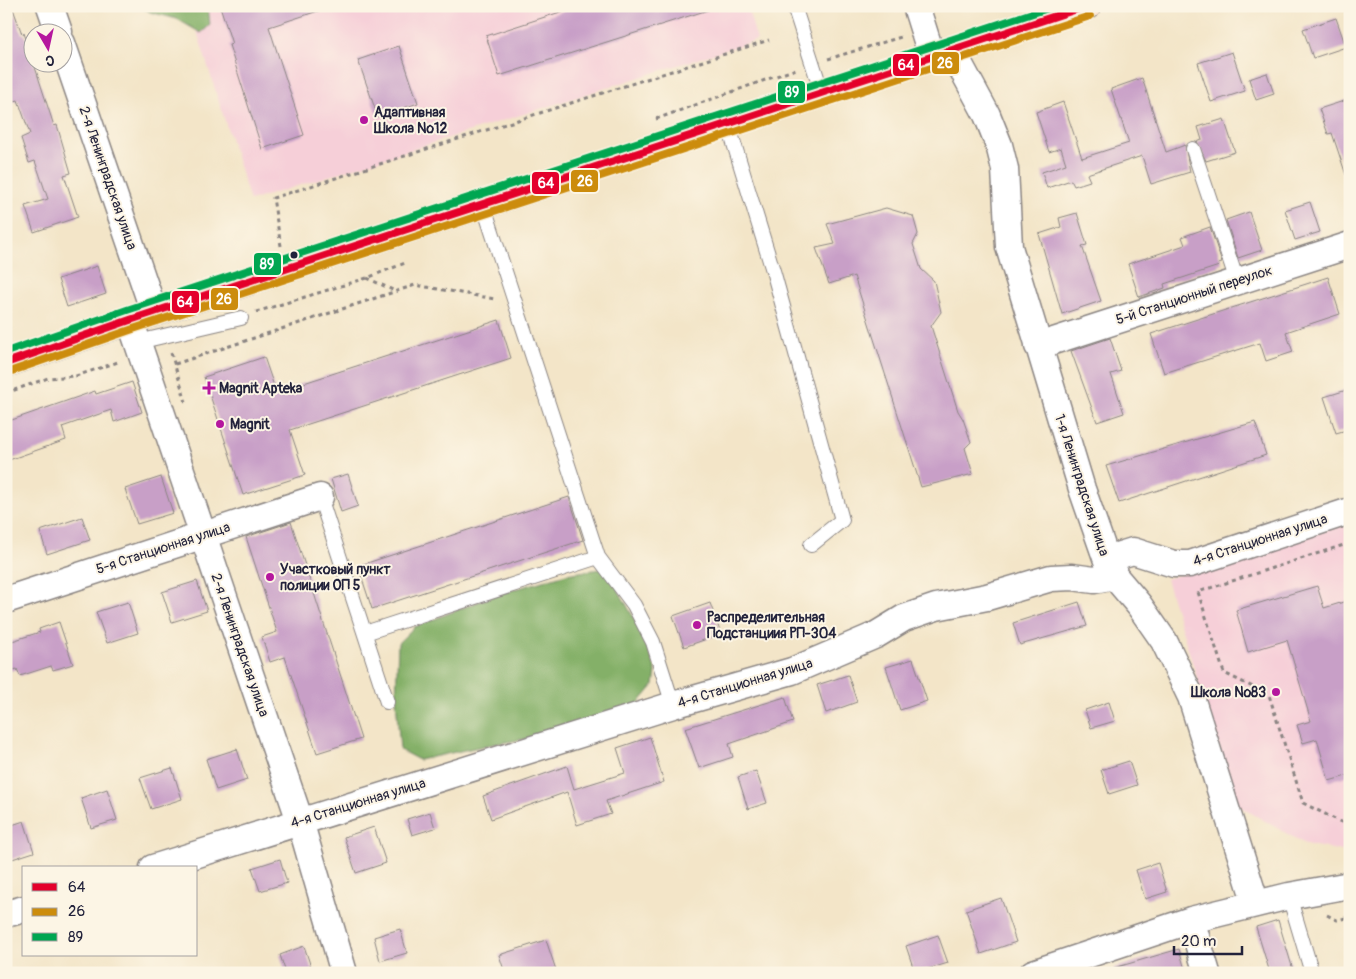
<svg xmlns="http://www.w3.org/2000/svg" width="1356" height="979" font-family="Pangolin,sans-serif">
<rect width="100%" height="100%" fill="#fcf5e5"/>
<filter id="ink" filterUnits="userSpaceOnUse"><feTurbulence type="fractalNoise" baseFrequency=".02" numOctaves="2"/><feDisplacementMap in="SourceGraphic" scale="10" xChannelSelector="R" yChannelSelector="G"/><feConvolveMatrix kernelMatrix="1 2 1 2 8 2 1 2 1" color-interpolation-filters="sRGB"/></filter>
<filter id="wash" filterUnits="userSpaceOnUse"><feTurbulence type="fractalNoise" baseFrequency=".0096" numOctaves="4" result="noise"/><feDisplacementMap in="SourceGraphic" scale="20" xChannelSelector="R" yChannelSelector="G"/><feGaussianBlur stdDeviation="1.12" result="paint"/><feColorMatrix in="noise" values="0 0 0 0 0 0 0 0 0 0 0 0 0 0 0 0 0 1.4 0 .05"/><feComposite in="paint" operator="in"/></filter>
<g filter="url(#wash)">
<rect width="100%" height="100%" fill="#f3e5c8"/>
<path fill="#f6cfd8" d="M189 6H747L757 40 250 201Z
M1350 523V849L1341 851 1305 844 1237 805 1166 579Z"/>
<path fill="#84b068" stroke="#536952" d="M140 6H208L210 25 201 33 177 19 150 12Z
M601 569 613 580 644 637 656 671 654 685 637 705 569 732 488 745 419 760 400 750 396 699 398 643 414 627 496 595 566 574Z"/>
<g id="blocks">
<path fill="#c89fc7" d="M6 6H12L22 34 24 33 54 126 57 125 71 173 64 175 78 217 34 232 25 206 48 199 35 161 29 163 21 138 30 134 18 100 6 104Z
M220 6H321V10L269 27 304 135 262 149 229 45 232 44Z
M579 6H707L708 10 499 76 486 36Z
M1336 18 1346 47 1313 58 1303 29Z
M399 46 418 103 378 117 358 60Z
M1232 52 1245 91 1211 102 1198 63Z
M1267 73 1274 94 1256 100 1249 79Z
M1142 78 1166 152 1185 145 1190 172 1151 184 1142 156 1087 174 1090 181 1074 186 1071 180 1047 188 1042 172 1066 164 1061 148 1049 152 1036 112 1063 102 1082 158 1129 143 1111 89Z
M1350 99V174L1346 175 1332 133 1328 134 1319 109Z
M1224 119 1235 152 1206 161 1197 142 1202 140 1198 127Z
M1310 202 1320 232 1295 240 1285 210Z
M886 208 913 216 918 234 913 244 921 269 934 281 941 312 931 326 958 411 963 419 971 442 965 448 973 474 921 487 854 276 829 284 816 248 835 244 827 224Z
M1249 212 1262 250 1238 258 1226 220Z
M1077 213 1087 245 1082 246 1101 301 1062 314 1039 234 1061 227 1059 218Z
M1210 227 1222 263 1218 264 1219 266 1164 284 1165 288 1139 297 1128 264 1185 245 1182 237Z
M97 266 106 294 67 307 58 279Z
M1328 277 1340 314 1286 332 1293 352 1266 361 1260 343 1164 373 1151 334Z
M499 320 511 358 290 430 305 475 243 495 204 377 264 357 276 392Z
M1110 338 1121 371 1111 374 1124 413 1097 422 1071 351Z
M132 382 142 412 114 422 111 410 62 427 66 440 6 461V422L95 391 96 394Z
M1350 389V429L1336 433 1324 397Z
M1255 422 1266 455 1119 503 1106 466Z
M348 474 358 506 341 512 331 479Z
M161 477 173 513 137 524 125 489Z
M569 497 583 540 372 609 358 566Z
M82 517 90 540 47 554 40 531Z
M291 522 361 739 317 753 285 657 270 662 262 637 277 632 246 537Z
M197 581 207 611 172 622 162 592Z
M1317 586 1324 608 1350 600V775L1329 781 1317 739 1303 743 1297 725 1311 721 1287 640 1248 652 1236 610Z
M128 602 138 633 107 643 96 612Z
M1079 602 1087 626 1020 645 1013 623Z
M710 603 721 634 684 647 673 616Z
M59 622 73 664 53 670 51 666 20 676 17 669 6 672V643L40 632 39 629Z
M913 659 927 701 900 710 886 667Z
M848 675 857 702 826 713 817 685Z
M785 697 793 722 729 744 733 757 699 768 685 728Z
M1109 702 1115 721 1091 728 1085 710Z
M650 737 664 782 606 801 611 814 577 825 567 792 491 819 483 796 567 766 574 789 625 773 617 748Z
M237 749 247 780 216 790 206 759Z
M1129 761 1137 785 1109 794 1101 770Z
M172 768 182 799 151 809 140 778Z
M756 771 767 803 748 809 738 777Z
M107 789 117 820 91 828 81 798Z
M430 812 435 828 412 835 407 819Z
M24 821 34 852 6 861V827Z
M374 827 386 863 356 873 344 837Z
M280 859 287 883 260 891 252 868Z
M1158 863 1167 892 1145 899 1136 870Z
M1001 898 1016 942 981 954 966 910Z
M1278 920 1294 973H1270L1256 927Z
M400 929 407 953 380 961 374 937Z
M938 935 948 963 915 973 906 946Z
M546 940 557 973H505L499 955Z
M304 946 313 973H286L280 955Z
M1179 949 1186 973H1114V968Z"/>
</g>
</g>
<g filter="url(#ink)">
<use href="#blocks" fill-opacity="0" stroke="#8a8482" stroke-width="1"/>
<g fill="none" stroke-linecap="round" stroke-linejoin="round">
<defs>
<path id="lane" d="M794 6 822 93
M728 124 774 274 842 520 811 545
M1193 149 1237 281
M483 204 598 557 634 605 653 642 673 705
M138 342 241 318
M320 497 387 702
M365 633 598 557
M1289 896 1312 973"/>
<path id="street" d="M50 6 59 32
M916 6 932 57
M62 43 154 312
M952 50 987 115 999 145 1005 169 1009 247 1082 489 1111 572 1139 605 1164 641 1191 697 1256 904
M130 320 300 821 344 973
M1038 346 1350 245
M6 600 320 497
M153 868 673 705 792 671 876 635 904 618 936 607 987 597 1051 578 1072 577 1094 580 1105 578 1111 572 1117 556 1133 551 1174 564H1190L1350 511
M6 914 24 909
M1191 920 1207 973
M1033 973 1191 920 1289 896 1350 885"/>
<path id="secondary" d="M6 363 130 320 1087 6"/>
</defs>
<use href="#lane" stroke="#8a8482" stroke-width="16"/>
<use href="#street" stroke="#8a8482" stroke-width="29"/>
<use href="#secondary" stroke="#8a8482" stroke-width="30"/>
<path stroke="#8a8482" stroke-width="3" stroke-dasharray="4 4" stroke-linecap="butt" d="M828 59 901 37
M656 119 796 69
M281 246 273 198 769 40
M367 278 395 291
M256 312 367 278 405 263
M171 353 186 402
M175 364 415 285 495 299
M6 393 48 378 76 376 118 362
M1350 543 1198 592 1224 673 1269 695 1303 803 1341 822 1350 820
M1327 915 1337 920 1350 917"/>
<use href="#lane" stroke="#fff" stroke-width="14"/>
<use href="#street" stroke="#fff" stroke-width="26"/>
<use href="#secondary" stroke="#fde4d1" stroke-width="28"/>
<defs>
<path id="bus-1" d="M6 363 130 320 1086 6"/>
<path id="bus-2" d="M9 372 133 329 1090 16"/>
<path id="bus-3" d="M6 352 127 310 1054 6"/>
</defs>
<use href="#bus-1" stroke="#fcf5e5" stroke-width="11"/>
<use href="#bus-2" stroke="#fcf5e5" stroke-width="11"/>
<use href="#bus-3" stroke="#fcf5e5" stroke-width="11"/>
<use href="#bus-1" stroke="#e4002b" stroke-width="8"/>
<use href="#bus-2" stroke="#cc8c0c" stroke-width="8"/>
<use href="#bus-3" stroke="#00a651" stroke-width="8"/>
</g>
</g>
<g fill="#b5179e" stroke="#fcf5e5" stroke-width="2">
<circle cx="364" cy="120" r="5"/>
<path d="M206.5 380.5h5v5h5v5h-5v5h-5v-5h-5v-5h5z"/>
<circle cx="220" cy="424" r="5"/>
<circle cx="270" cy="577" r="5"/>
<circle cx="697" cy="625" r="5"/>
<circle cx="1276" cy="692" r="5"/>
</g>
<circle fill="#22223b" stroke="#fcf5e5" stroke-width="2" cx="294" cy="255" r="4.5"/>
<g text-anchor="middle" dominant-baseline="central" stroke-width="4" stroke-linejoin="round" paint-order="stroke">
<g font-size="14" font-weight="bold" fill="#22223b" stroke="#fcf5e5" text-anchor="start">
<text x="374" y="112">Адаптивная<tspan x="374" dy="16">Школа №12</tspan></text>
<text x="219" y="388">Magnit Apteka</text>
<text x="230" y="424">Magnit</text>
<text x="280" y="569">Участковый пункт<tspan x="280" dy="16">полиции ОП 5</tspan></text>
<text x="707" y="617">Распределительная<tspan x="707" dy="16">Подстанциия РП-304</tspan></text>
<text x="1266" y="692" text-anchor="end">Школа №83</text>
</g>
<g font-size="14" fill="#22223b" stroke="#fcf5e5">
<text transform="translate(108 178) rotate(71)">2-я Ленинградская улица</text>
<text transform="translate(1194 295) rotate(-18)">5-й Станционный переулок</text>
<text transform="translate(1082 485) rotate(72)">1-я Ленинградская улица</text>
<text transform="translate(1260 540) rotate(-18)">4-я Станционная улица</text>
<text transform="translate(163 548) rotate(-18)">5-я Станционная улица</text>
<text transform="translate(240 645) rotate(71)">2-я Ленинградская улица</text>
<text transform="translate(745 683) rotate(-17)">4-я Станционная улица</text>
<text transform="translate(358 803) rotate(-17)">4-я Станционная улица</text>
</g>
</g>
<g stroke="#fcf5e5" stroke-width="2">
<rect x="931" y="51" width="29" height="24" rx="5" fill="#cc8c0c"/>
<rect x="892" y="53" width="28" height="24" rx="5" fill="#e4002b"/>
<rect x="777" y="80" width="29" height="24" rx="5" fill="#00a651"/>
<rect x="570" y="169" width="29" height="24" rx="5" fill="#cc8c0c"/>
<rect x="531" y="171" width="29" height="24" rx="5" fill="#e4002b"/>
<rect x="253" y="252" width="29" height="24" rx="5" fill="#00a651"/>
<rect x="210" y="287" width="29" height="24" rx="5" fill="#cc8c0c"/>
<rect x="171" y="290" width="29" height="24" rx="5" fill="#e4002b"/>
</g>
<g font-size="14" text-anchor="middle" font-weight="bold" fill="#fff">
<text x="945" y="68">26</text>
<text x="906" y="70">64</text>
<text x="792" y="97">89</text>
<text x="585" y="186">26</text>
<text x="546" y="188">64</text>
<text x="267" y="269">89</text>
<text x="224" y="304">26</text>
<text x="185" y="307">64</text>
</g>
<rect width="1356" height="979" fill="none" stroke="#fcf5e5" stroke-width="25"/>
<rect x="22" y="866" width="175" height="90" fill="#fcf5e5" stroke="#a5a1a1"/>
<rect x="32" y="883" width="25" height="8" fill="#e4002b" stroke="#a5a1a1"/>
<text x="68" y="892" font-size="15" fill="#22223b">64</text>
<rect x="32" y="908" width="25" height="8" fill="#cc8c0c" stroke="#a5a1a1"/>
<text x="68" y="916" font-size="15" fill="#22223b">26</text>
<rect x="32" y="933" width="25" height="8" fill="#00a651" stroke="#a5a1a1"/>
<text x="68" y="942" font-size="15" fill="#22223b">89</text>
<g transform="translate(48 48) rotate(171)"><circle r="24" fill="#fcf5e5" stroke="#a5a1a1"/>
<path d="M0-4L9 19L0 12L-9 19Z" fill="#b5179e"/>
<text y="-8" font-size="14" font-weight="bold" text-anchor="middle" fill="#22223b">С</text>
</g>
<path d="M1174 946v8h68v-8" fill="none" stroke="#22223b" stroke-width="2.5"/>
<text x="1181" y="946" font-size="15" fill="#22223b" stroke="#fcf5e5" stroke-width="4" paint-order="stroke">20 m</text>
</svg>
